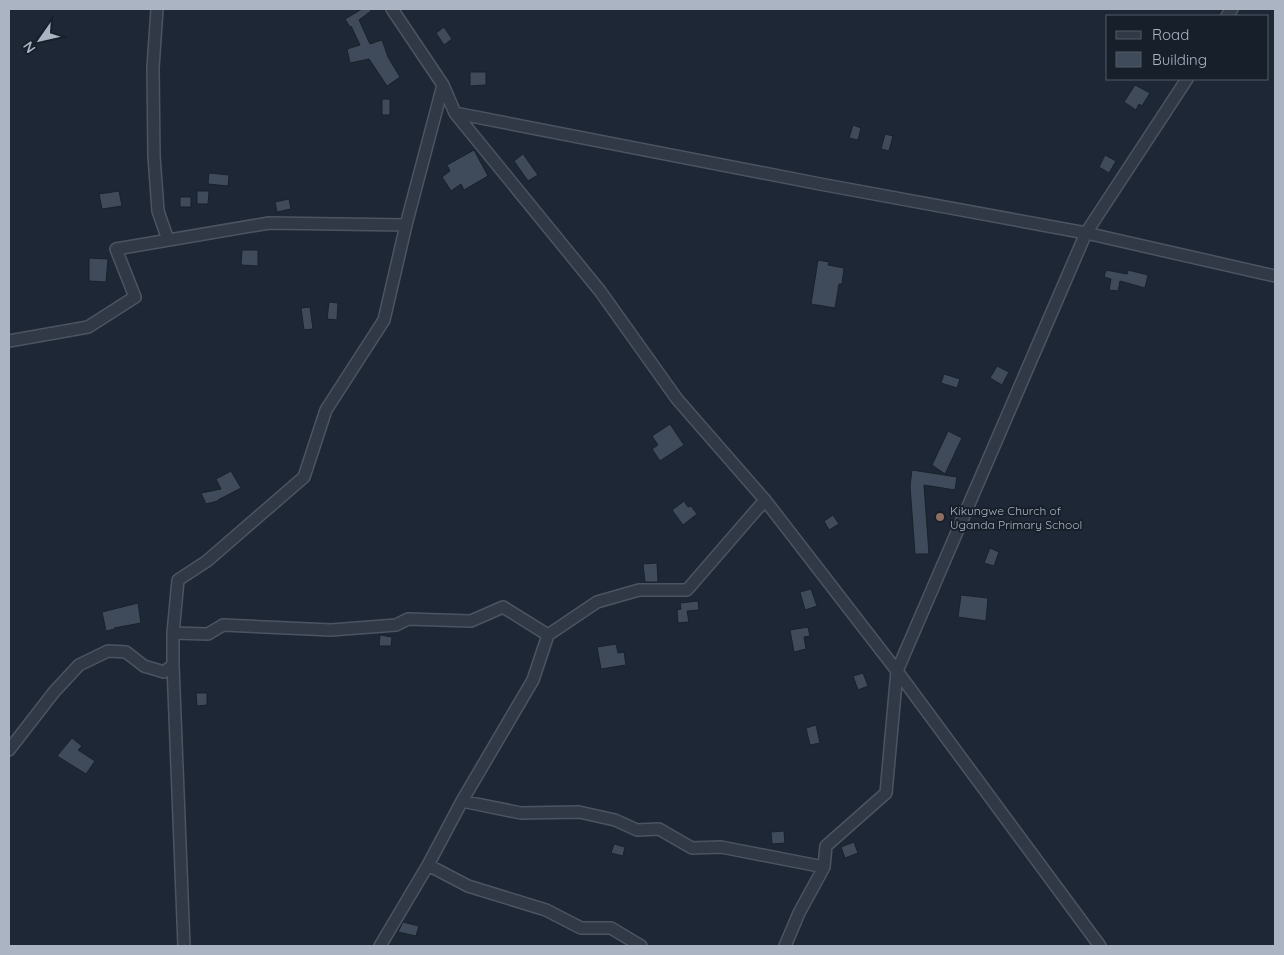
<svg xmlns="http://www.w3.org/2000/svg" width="1284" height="955" font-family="Quicksand,sans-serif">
<rect width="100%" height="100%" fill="#1e2735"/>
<path fill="#3f4a5a" stroke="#19212c" d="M362 9H370L371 11 359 20 370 44 382 40 388 57 400 77 387 86 369 59 350 63 347 49 360 45 351 26 350 27 345 19Z
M444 27 452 39 444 45 436 33Z
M470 72H486V85L470 86Z
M1135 85 1150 93 1142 106 1139 104 1136 110 1124 102Z
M382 99H390V115H382Z
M853 125 861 128 858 140 849 138Z
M885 134 893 136 889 151 881 149Z
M474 150 488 176 464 190 461 184 451 191 442 177 450 171 447 165Z
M523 154 538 175 528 181 514 161Z
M1105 155 1116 161 1109 173 1099 167Z
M209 173 229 175 228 186 208 184Z
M119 191 122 206 102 209 99 194Z
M197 191H209L208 204H197Z
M180 197H191V207H180Z
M289 199 291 209 277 212 275 202Z
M242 250H258V266L241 265Z
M89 258 108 259 106 282 89 281Z
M818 260 829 262 828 265 844 268 842 284H839L835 308 811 304Z
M1106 270 1127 274 1128 270 1148 275 1145 288 1120 281 1118 291 1109 290 1111 279 1104 277Z
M329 302 338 303 337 320 327 319Z
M310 307 313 329 304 330 301 308Z
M997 366 1009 372 1002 385 990 378Z
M944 374 960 379 957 388 941 383Z
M670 424 684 445 660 461 652 449 658 445 652 436Z
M948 431 962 438 945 474 932 465Z
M912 470 957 477 955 490 924 485 929 554H915L910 486Z
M231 471 241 488 218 500V501L206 504 201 493 221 489 216 479Z
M684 501 688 507 691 506 697 514 683 525 672 510Z
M833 515 839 524 829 530 824 521Z
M990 548 999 552 994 566 984 563Z
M657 563 658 582H645L643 564Z
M811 589 817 606 805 610 800 592Z
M961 595 988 598 986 621 958 617Z
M698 601 699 610 687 611 689 622 678 623 677 610 681 609 680 603Z
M138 603 141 623 114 628 115 629 106 631 102 612Z
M808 627 810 636 804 637 806 649 794 652 790 630Z
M380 635 392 637 391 646H379Z
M616 644 618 653 624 652 626 665 601 669 597 647Z
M863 673 868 686 858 690 853 676Z
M196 693H207V705L197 706Z
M816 725 820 743 810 745 806 728Z
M72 738 82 746 78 750 95 761 86 774 57 756Z
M784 831 785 843 772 844 771 832Z
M854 842 858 853 845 858 841 847Z
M614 844 625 847 623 856 611 853Z
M403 922 419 926 416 936 398 932Z"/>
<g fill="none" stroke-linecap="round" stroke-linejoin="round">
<defs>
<path id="street" d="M157 9 153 68 154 156 158 211 168 240
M392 9 443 85 455 113 600 291 677 399 765 500 897 671 1100 946
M1227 16 1232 9
M455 113 820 184 1086 233 1275 276
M9 341 88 327 135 297 116 249 269 223 406 225 443 85
M173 633 208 634 223 625 331 630 396 625 408 619 471 621 503 607 548 635 533 680 462 801
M548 635 597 602 639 590H687L765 500
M173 665 184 946
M9 750 54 692 79 665 108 651 126 652 144 666 164 672 173 665V633L178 580 207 561 304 477 326 410 384 320 406 225
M428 865 468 886 546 910 581 928H611L641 946
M380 946 428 865 462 801 521 813 579 812 615 820 637 830 659 829 692 848 721 847 824 867
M785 946 799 913 824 867 826 846 886 793 897 671 1086 233 1187 79"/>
</defs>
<use href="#street" stroke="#4c5461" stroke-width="14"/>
<use href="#street" stroke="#313946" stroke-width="11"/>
</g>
<circle fill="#8d6e63" stroke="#171f2a" stroke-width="2" cx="940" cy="517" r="5"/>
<g text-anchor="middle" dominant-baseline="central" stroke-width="4" stroke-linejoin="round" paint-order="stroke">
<g font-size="12" fill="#abb4c3" stroke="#171f2a" text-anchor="start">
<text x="950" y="510">Kikungwe Church of<tspan x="950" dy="14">Uganda Primary School</tspan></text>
</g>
</g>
<rect width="1284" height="955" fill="none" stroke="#abb4c3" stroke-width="20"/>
<rect x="1106" y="15" width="162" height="65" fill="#171f2a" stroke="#525b67"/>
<rect x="1116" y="31" width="25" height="8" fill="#313946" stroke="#525b67"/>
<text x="1152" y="40" font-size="15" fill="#abb4c3">Road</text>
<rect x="1116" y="52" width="25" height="15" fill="#3f4a5a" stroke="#525b67"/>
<text x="1152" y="65" font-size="15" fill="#abb4c3">Building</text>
<g transform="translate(40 40) rotate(236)" stroke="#171f2a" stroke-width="4" paint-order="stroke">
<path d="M0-4L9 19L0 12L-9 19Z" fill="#abb4c3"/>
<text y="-8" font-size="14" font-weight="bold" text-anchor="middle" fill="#abb4c3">N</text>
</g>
</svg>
